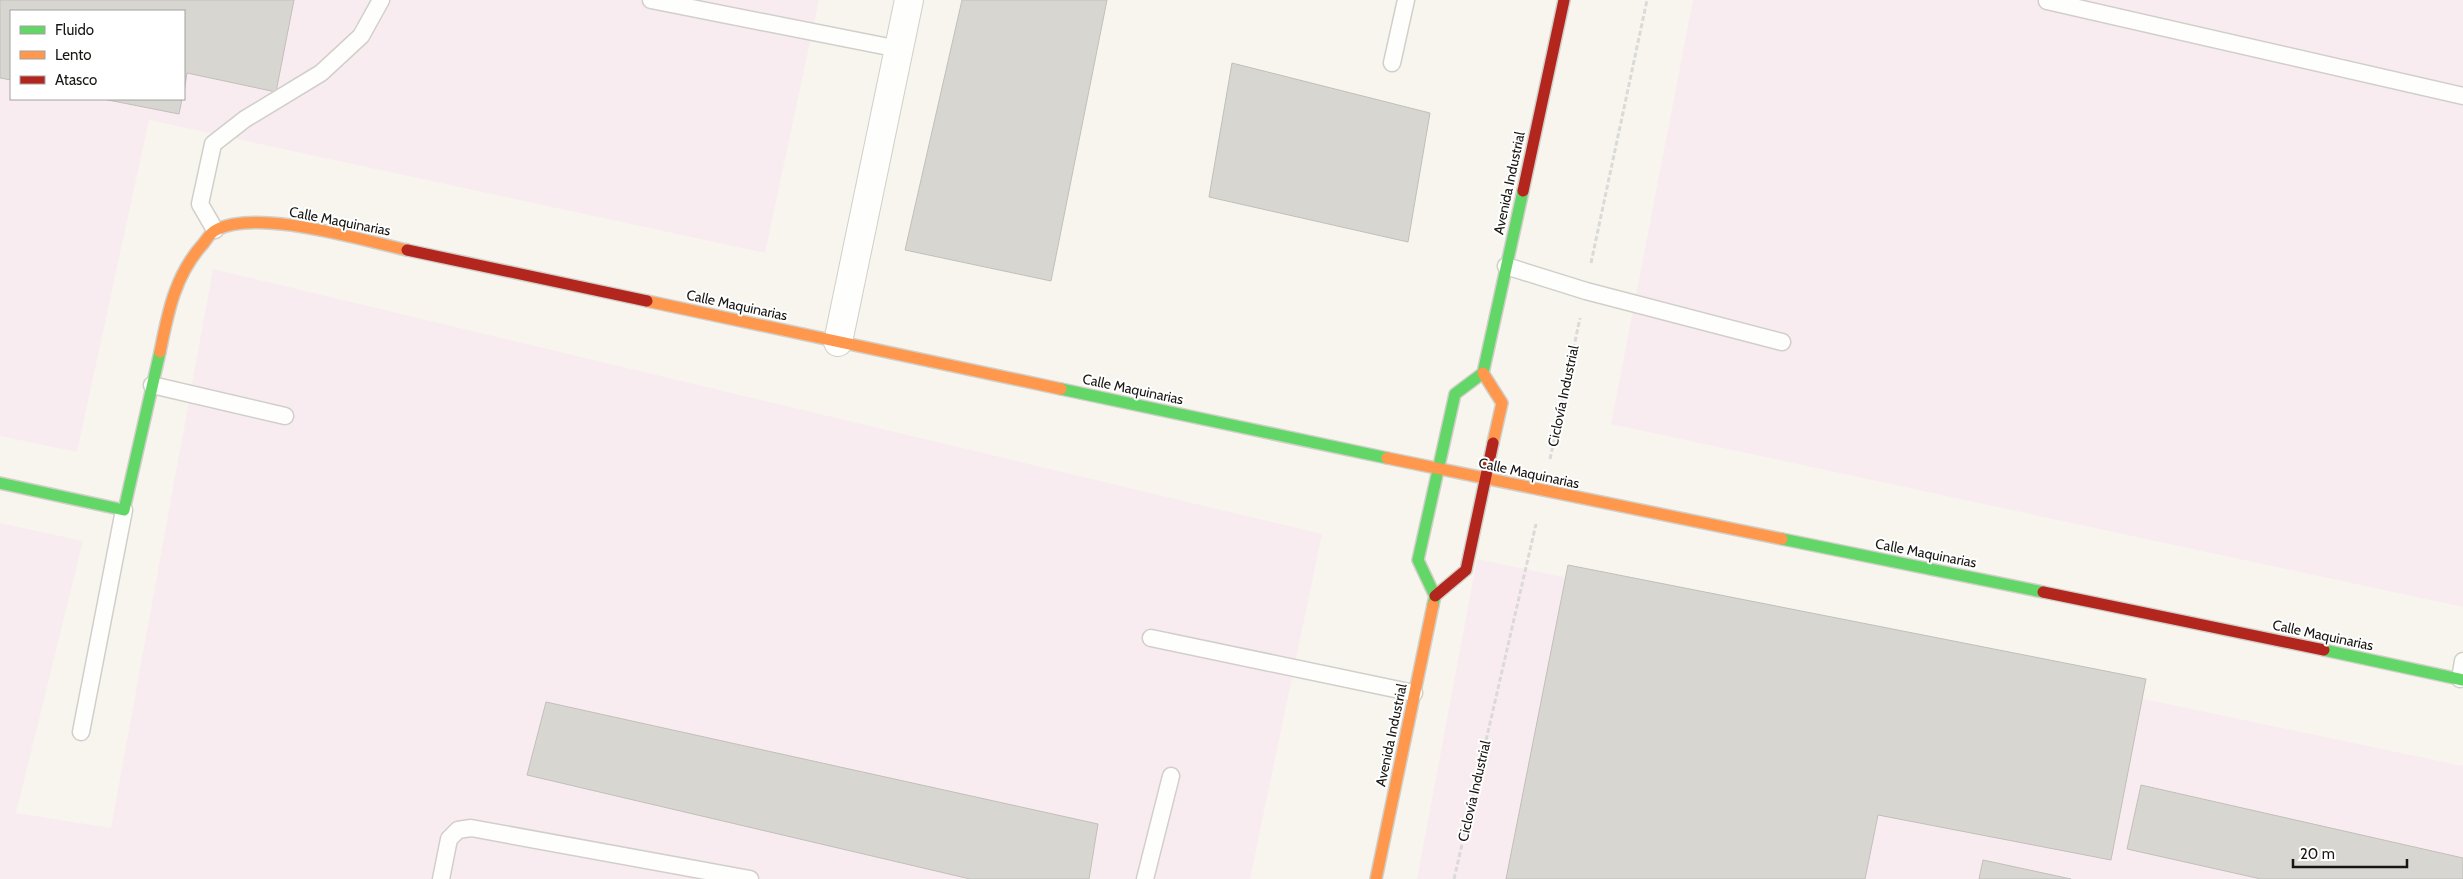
<svg xmlns="http://www.w3.org/2000/svg" width="2463" height="879" font-family="Cabin,sans-serif">
<rect width="100%" height="100%" fill="#f7f5ee"/>
<path fill="#f9ecf1" fill-rule="evenodd" d="M0 0H819L765 253 149 120 77 452 0 436ZM11 11H184V99H11Z
M1693 0H2463V607L1611 424Z
M213 269 1322 534 1250 879H0V523L83 541 16 813 111 828Z
M1477 559 2463 766V879H1417Z"/>
<path fill="#d8d6d1" stroke="#c1bfba" d="M0 0H294L276 92 187 73 184 92V11H11V80L0 78Z
M962 0H1107L1051 281 905 250Z
M1232 63 1430 113 1408 242 1209 197Z
M103 99H182L179 114Z
M1568 565 2146 679 2111 860 1878 815 1865 879H1506Z
M546 702 1098 824 1089 879H970L527 775Z
M2141 785 2463 858V879H2261L2127 849Z
M1983 860 2071 879H1979Z"/>
<g fill="none" stroke-linecap="round" stroke-linejoin="round">
<defs>
<path id="lane" d="M651 0 899 49
M2047 1 2463 96
M1392 63 1406 0
M215 230 200 204 213 144 245 119 321 73 361 36 381 0
M1506 266 1586 291 1782 342
M152 385 285 416
M1151 638 1414 693
M2460 679 2463 661
M81 732 124 510
M441 879 449 839 458 830 471 828 750 879
M1145 879 1171 776"/>
<path id="street" d="M838 342 909 0"/>
<path id="fast" d="M1061 389 1387 458
M0 483 124 510 160 352
M1782 539 2043 592
M1433 605 1435 596 1418 560 1455 394 1483 373 1523 191
M2324 650 2463 680"/>
<path id="slow" d="M647 301 1061 389
M160 352C168 312 175 275 203 244 206 240 211 232 216 230 257 208 361 240 407 250
M1483 373 1502 403 1493 443
M1387 458 1782 539
M1376 879 1433 605"/>
<path id="jam" d="M1523 191 1564 0
M407 250 647 301
M2043 592 2324 650
M1435 596 1466 570 1493 443"/>
</defs>
<use href="#lane" stroke="#d1cfc9" stroke-width="19"/>
<use href="#street" stroke="#d1cfc9" stroke-width="30"/>
<use href="#fast" stroke="#d1cfc9" stroke-width="14"/>
<use href="#slow" stroke="#d1cfc9" stroke-width="14"/>
<use href="#jam" stroke="#d1cfc9" stroke-width="14"/>
<path stroke="#dadad8" stroke-width="3" stroke-dasharray="5 2.5" stroke-linecap="butt" d="M1591 263 1647 0
M1550 459 1580 318
M1454 879 1536 524"/>
<use href="#lane" stroke="#fefefc" stroke-width="16"/>
<use href="#street" stroke="#fefefc" stroke-width="28"/>
<use href="#fast" stroke="#63d668" stroke-width="11"/>
<use href="#slow" stroke="#ff974d" stroke-width="11"/>
<use href="#jam" stroke="#b3261e" stroke-width="11"/>
</g>
<g text-anchor="middle" dominant-baseline="central" stroke-width="4" stroke-linejoin="round" paint-order="stroke">
<g font-size="14" fill="#181612" stroke="#fff">
<text transform="translate(1509 183) rotate(-78)">Avenida Industrial</text>
<text transform="translate(340 221) rotate(11)">Calle Maquinarias</text>
<text transform="translate(737 305) rotate(12)">Calle Maquinarias</text>
<text transform="translate(1133 389) rotate(12)">Calle Maquinarias</text>
<text transform="translate(1563 396) rotate(-78)">Ciclovía Industrial</text>
<text transform="translate(1529 473) rotate(12)">Calle Maquinarias</text>
<text transform="translate(1926 553) rotate(11)">Calle Maquinarias</text>
<text transform="translate(2323 635) rotate(12)">Calle Maquinarias</text>
<text transform="translate(1391 735) rotate(-78)">Avenida Industrial</text>
<text transform="translate(1474 791) rotate(-77)">Ciclovía Industrial</text>
</g>
</g>
<rect x="10" y="10" width="175" height="90" fill="#ffffff" stroke="#a3a2a0"/>
<rect x="20" y="26" width="25" height="8" fill="#63d668" stroke="#a3a2a0"/>
<text x="55" y="35" font-size="15" fill="#181612">Fluido</text>
<rect x="20" y="51" width="25" height="8" fill="#ff974d" stroke="#a3a2a0"/>
<text x="55" y="60" font-size="15" fill="#181612">Lento</text>
<rect x="20" y="76" width="25" height="8" fill="#b3261e" stroke="#a3a2a0"/>
<text x="55" y="85" font-size="15" fill="#181612">Atasco</text>
<path d="M2293 859v8h114v-8" fill="none" stroke="#181612" stroke-width="2.5"/>
<text x="2300" y="859" font-size="15" fill="#181612" stroke="#ffffff" stroke-width="4" paint-order="stroke">20 m</text>
</svg>
